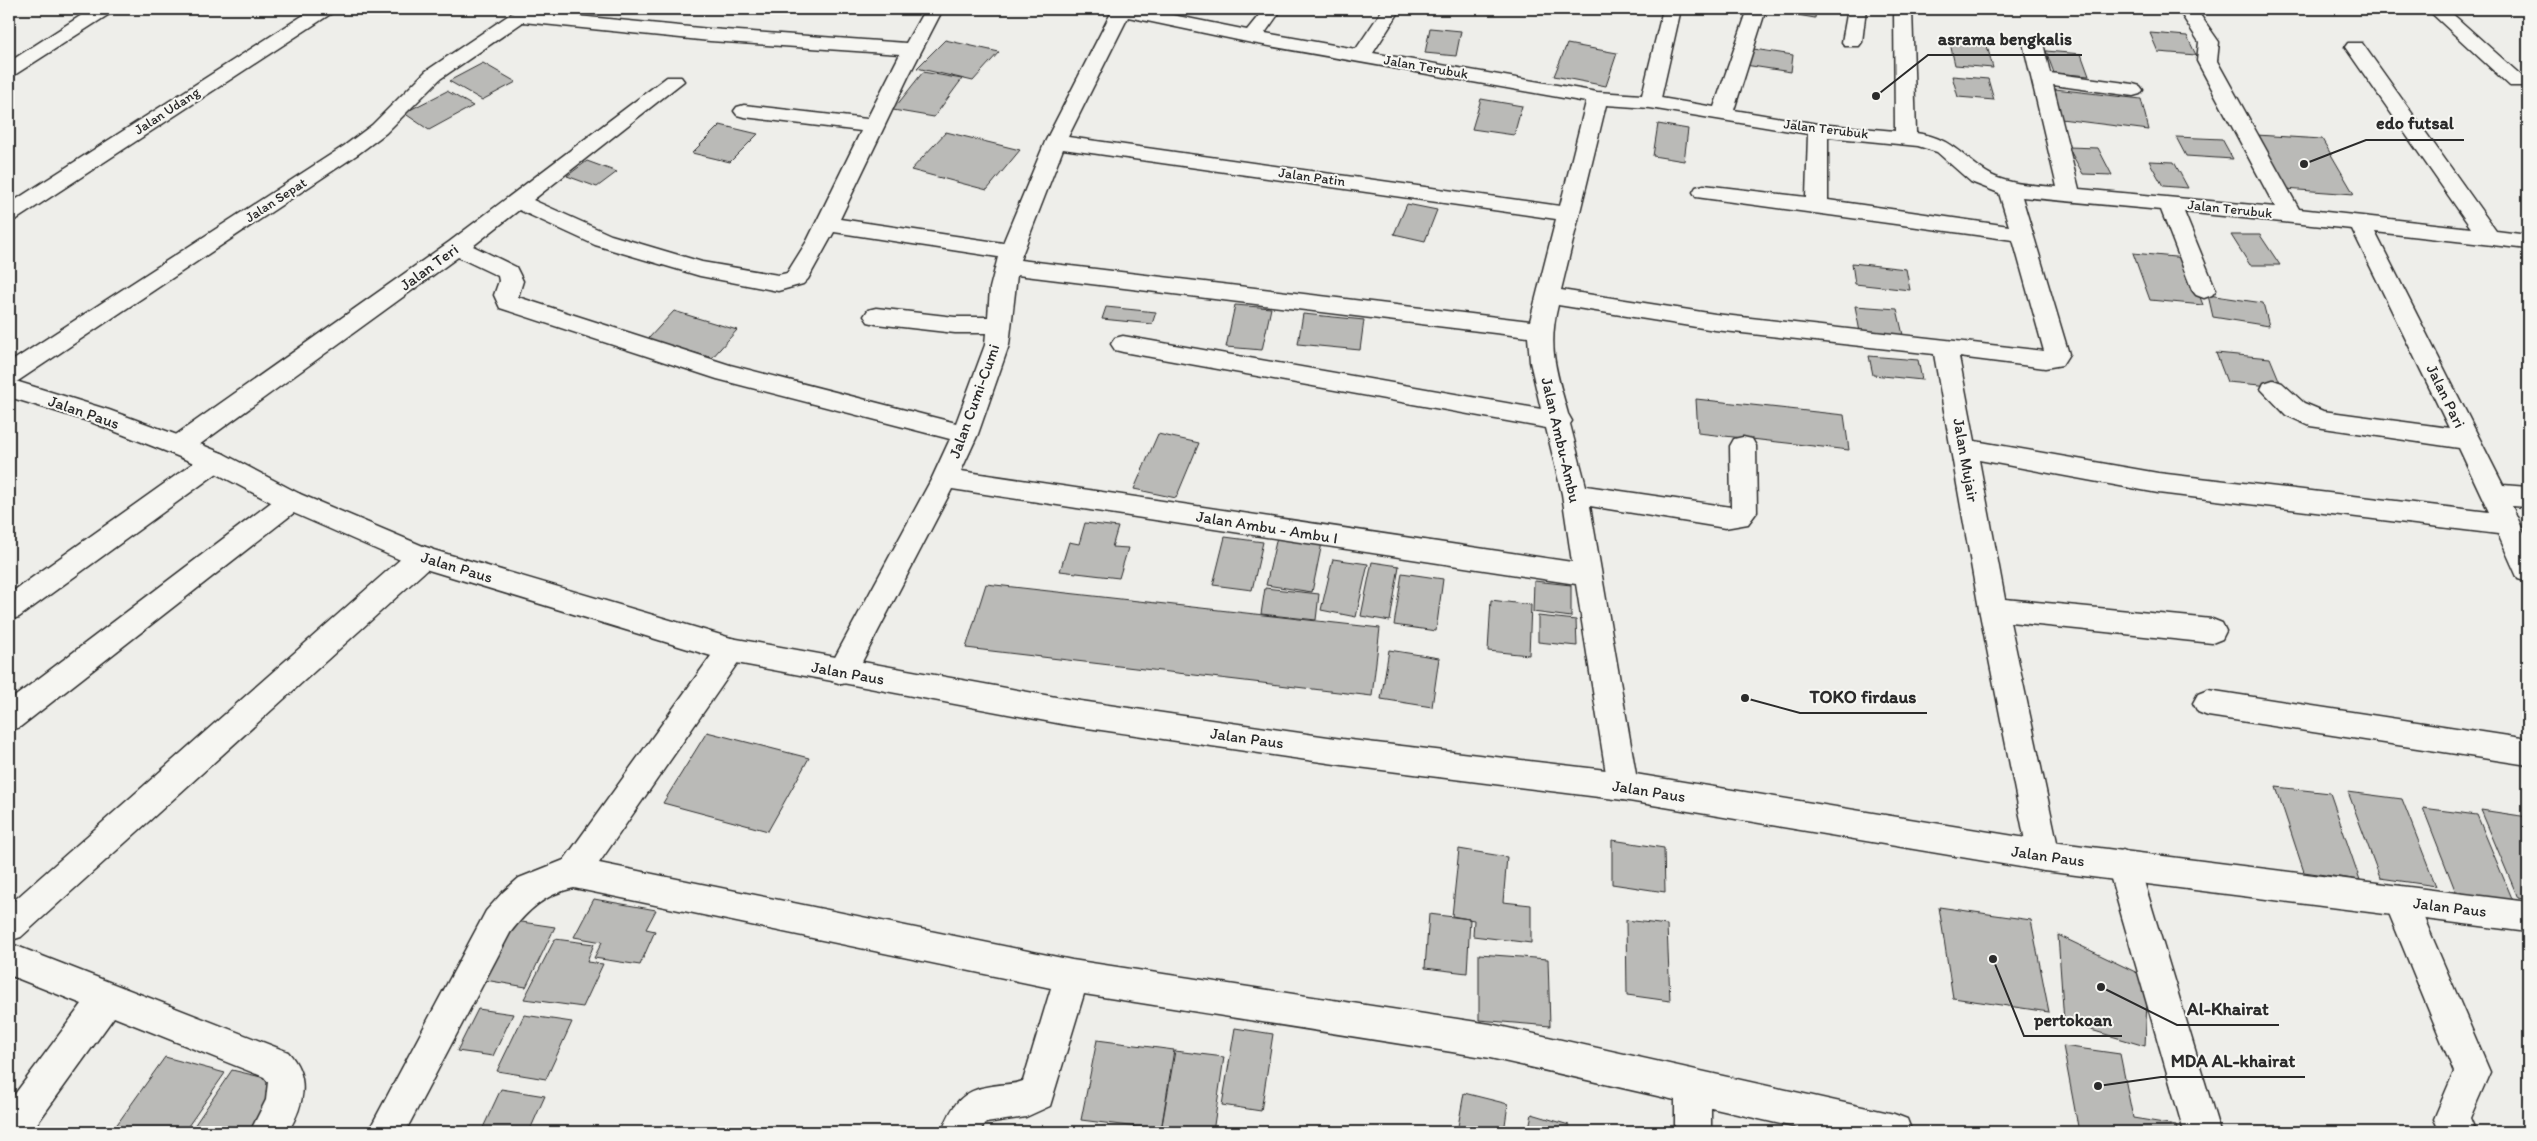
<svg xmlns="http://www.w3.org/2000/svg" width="2537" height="1141" font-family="Itim,sans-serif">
<rect width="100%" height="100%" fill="#eeeeea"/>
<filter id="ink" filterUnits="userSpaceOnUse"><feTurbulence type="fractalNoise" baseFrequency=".02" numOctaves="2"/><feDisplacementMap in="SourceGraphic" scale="10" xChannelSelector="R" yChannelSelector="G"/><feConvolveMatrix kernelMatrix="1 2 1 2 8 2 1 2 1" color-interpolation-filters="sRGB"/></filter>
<g filter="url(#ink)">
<path fill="#babab7" stroke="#2b2b2b" d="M1762 9H1816L1815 18Z
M1430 28 1461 31 1456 56 1425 53Z
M2150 33 2187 36 2196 55 2158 52Z
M1949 39 1986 42 1993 68 1955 65Z
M945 40 999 52 973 81 917 68Z
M1567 44 1617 53 1606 86 1554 76Z
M1747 48 1793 55 1791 72 1745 65Z
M2046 51 2081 54 2089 76 2054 73Z
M483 63 516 82 482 100 449 81Z
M923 72 962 79 934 117 893 110Z
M1952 76 1988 79 1994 100 1958 97Z
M2055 89 2141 99 2149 130 2061 119Z
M447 91 473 106 429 130 404 113Z
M1481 99 1522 106 1514 135 1472 129Z
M1658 124 1688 129 1684 161 1653 156Z
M720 125 758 134 730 162 692 153Z
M946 132 1020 150 987 190 911 170Z
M2256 135 2322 139 2354 194 2285 189Z
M2176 137 2222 139 2233 159 2186 156Z
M2068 147 2098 148 2112 175 2083 174Z
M587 161 617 172 597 187 567 176Z
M2149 161 2174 162 2188 188 2163 186Z
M1407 204 1437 210 1425 241 1394 234Z
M2231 235H2260L2280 265H2250Z
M2133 253 2185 258 2203 305 2150 300Z
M1852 263 1906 269 1910 290 1855 284Z
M2208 295 2263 303 2269 326 2213 317Z
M1235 305 1271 308 1262 350 1226 347Z
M1855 306 1897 309 1903 335 1860 332Z
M1106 307 1156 312 1152 324 1102 319Z
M674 311 737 330 712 358 648 339Z
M1303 314 1364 320 1360 350 1298 344Z
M2216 353 2270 358 2282 387 2227 382Z
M1869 356 1918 360 1922 380 1873 375Z
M1696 399 1844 415 1849 450 1698 433Z
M1158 434 1199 443 1176 498 1134 489Z
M1085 523 1118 527 1112 547 1128 548 1119 578 1060 571 1069 542 1079 544Z
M1225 537 1263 542 1252 590 1213 585Z
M1277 537 1322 543 1312 592 1266 585Z
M1333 559 1368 564 1356 617 1321 610Z
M1372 562 1399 566 1390 621 1361 616Z
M1402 573 1443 579 1436 631 1394 625Z
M1534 581 1571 585V617L1533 612Z
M986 584 1380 628 1372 696 966 648Z
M1265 588 1319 594 1316 620 1261 614Z
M1491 600 1531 605 1529 655 1488 651Z
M1538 616 1576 620 1577 646 1538 642Z
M1389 650 1439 658 1432 707 1381 699Z
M707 732 809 758 768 831 663 803Z
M2276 787 2330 793 2360 880 2304 872Z
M2348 792 2402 799 2436 886 2380 878Z
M2423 808 2477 815 2514 903 2457 895Z
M2481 810 2528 817V900L2518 898Z
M1612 840 1664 848 1665 892 1612 884Z
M1459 849 1507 857 1503 902 1531 905V943L1473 936 1474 920 1452 916Z
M594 899 656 910 646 929 655 931 640 965 594 958 602 942 574 937Z
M1939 907 2031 920 2049 1012 1953 998Z
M1429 914 1470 919 1467 973 1425 968Z
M1626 920 1667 925 1670 1001 1627 995Z
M515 921 555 927 526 987 485 980Z
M2058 935 2148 978 2145 1046 2064 1022Z
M555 939 594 944 587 962 603 964 583 1007 524 999Z
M1479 954 1548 959 1550 1026 1479 1020Z
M478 1009 513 1014 493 1056 457 1051Z
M524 1015 572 1022 546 1079 497 1071Z
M1235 1028 1273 1034 1261 1111 1222 1105Z
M1097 1040 1174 1050 1161 1130 1081 1120Z
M2063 1046 2120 1054 2133 1118 2176 1125 2178 1132H2079Z
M1175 1051 1224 1057 1213 1132 1161 1131Z
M165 1057 225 1073 184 1132H122L113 1130Z
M232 1070 286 1083 254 1132H190Z
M501 1089 545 1096 529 1132H481Z
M1464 1093 1508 1104 1504 1132H1457Z
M1532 1114 1569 1125 1568 1132H1528Z"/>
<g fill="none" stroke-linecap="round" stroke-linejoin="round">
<defs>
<path id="minor" d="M91 9H113L111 13 16 74 9 76V62Z
M313 9H334L332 13 17 219 9 221V204Z
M518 9H539L537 12 710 29 906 43 925 9H943L909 75 840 219 1003 243 1045 142 1111 13 1108 9H1143L1247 30 1264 9H1282L1265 33 1356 49 1383 9H1401L1373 53 1597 92 1642 95 1663 9H1681L1661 98 1714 107 1748 9H1766L1734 110 1818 124 1895 131 1894 9H1912L1916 133C1950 137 1960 155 1986 172 2006 185 2033 185 2057 187L2023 43 2026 39H2040L2043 43 2050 73 2133 84 2140 86 2143 90 2140 94 2133 96 2053 85 2079 189 2275 207 2197 61 2199 42 2178 9H2196L2219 42 2217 61 2299 209 2471 228 2345 47 2348 43H2362L2496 231 2528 235V249L2375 232 2503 485 2528 487V507L2512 506 2528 541V582L2518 579 2498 534 2158 493 1979 460 2005 599 2212 619 2222 623 2226 631 2222 639 2212 643 2010 622 2060 856 2055 866 2044 871 2033 866 2028 856 1979 609 1934 354 1715 330 1558 305C1547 349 1557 373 1568 414L1572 421 1570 424 1586 486 1731 507 1730 446 1734 439 1743 437 1752 439 1756 446 1757 512 1748 524 1725 528 1590 506 1638 786 1634 796 1623 800 1612 796 1608 786 1576 584 952 489 852 681 842 684 832 681 827 672 932 478 950 439 717 379 500 308 494 295 499 281 498 276 458 257 188 453 179 455 170 453 166 446 170 439 449 242 667 77H681L684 81 533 200 611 235 702 262 778 275 787 273 807 241 861 131 744 117 737 115 734 111 737 107 744 105 867 119 900 54 710 41 523 22 440 79 386 133 358 154 18 381 9 384V363L344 146 372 125 426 71ZM1128 17 1252 43 1586 102 1560 206 1068 137ZM1606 105 1650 108 1808 134 1806 197 1704 185 1696 187 1693 192 1696 197 2013 240 2044 351 1715 314 1561 290ZM1828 137 1918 146 1937 152 1971 182 1999 193 2009 226 1828 200ZM1063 149 1556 219 1530 321 1020 260ZM2022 197 2161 210 2192 290 2196 295 2204 298 2212 295 2216 290 2184 212 2352 229 2449 428 2323 411 2304 403 2282 383 2273 380 2264 383 2261 389 2286 415 2310 426 2459 448 2489 512 2158 473 1975 441 1959 357 2045 368 2062 365 2069 354ZM519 210 595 245 700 276 778 291 803 284 808 279 834 232 998 257 990 288 988 317H955L876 308 868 310 864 316 868 322 876 324 955 333H986L985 345 956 423 730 365 518 297 523 281 516 267 473 246ZM1017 275 1528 337 1530 362 1541 409 1123 336 1115 338 1111 344 1115 350 1123 352 1546 428 1562 494 1572 562 961 471 978 434 1009 345Z
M1848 9H1866L1862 42 1859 46H1845L1842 42Z
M2427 9H2447L2524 78 2527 82 2524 86H2510Z
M215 451 224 454 228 461 224 468 19 617 9 620V594L206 454Z
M291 491 300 494 304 501 300 508 20 727 9 731V701L282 494Z
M422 546 432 549 436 557 432 565 21 937 9 941V905L412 549Z
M731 638 741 642 745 650 741 658 599 863 1072 960 1490 1024 1894 1114 1907 1119 1912 1132H1815L1711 1108V1132H1675V1100L1490 1058 1084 994 1050 1106 1026 1117 986 1123 978 1132H942C952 1105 961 1090 992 1086 1002 1084 1013 1085 1023 1081L1051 988 574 888C545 894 528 910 510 933L405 1132H368L486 911 503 892 519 878 564 860 721 642Z
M2208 690 2528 739V765L2208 716 2198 712 2193 703 2198 694Z
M2123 850 2134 855 2139 865 2220 1132H2184L2107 865 2112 855Z
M2400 886 2412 890 2490 1072 2470 1118 2476 1132H2440L2434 1119 2454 1072 2384 901 2388 890Z
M9 943 288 1052C311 1077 304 1105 288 1132H250L266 1100 268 1082 264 1077 114 1017 31 1132H9V1102L82 1004 9 975Z"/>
<path id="major" d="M9 379 109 410 188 439 224 454 300 494 430 549 731 638 1067 699 1342 739 1623 772 2044 841 2528 902V932L2044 871 1623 800 1342 765 1067 725 731 662 412 565 282 508 206 468 170 453 91 422 9 397Z"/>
</defs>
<use href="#minor" stroke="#2b2b2b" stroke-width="3"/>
<use href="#major" stroke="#2b2b2b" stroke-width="3"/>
<use href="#minor" fill="#f6f6f2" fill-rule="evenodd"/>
<use href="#major" fill="#f6f6f2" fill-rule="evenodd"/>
</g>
</g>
<g text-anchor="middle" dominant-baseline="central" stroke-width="4" stroke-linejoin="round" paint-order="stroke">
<g font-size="14" fill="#2b2b2b" stroke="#f6f6f2">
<text transform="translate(1426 67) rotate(10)">Jalan Terubuk</text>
<text transform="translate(167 111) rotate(-33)">Jalan Udang</text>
<text transform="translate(1826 129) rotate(7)">Jalan Terubuk</text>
<text transform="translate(1312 177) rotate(8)">Jalan Patin</text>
<text transform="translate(276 200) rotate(-33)">Jalan Sepat</text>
<text transform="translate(2230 209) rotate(6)">Jalan Terubuk</text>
</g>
<g font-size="16" fill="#2b2b2b" stroke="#f6f6f2">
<text transform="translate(429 267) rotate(-36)">Jalan Teri</text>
<text transform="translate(2446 396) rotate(64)">Jalan Pari</text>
<text transform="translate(974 401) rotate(-70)">Jalan Cumi-Cumi</text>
<text transform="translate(84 412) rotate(19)">Jalan Paus</text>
<text transform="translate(1561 440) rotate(77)">Jalan Ambu-Ambu</text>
<text transform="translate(1966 460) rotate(80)">Jalan Mujair</text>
<text transform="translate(1267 527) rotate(9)">Jalan Ambu - Ambu I</text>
<text transform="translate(457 567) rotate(17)">Jalan Paus</text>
<text transform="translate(848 673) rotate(10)">Jalan Paus</text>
<text transform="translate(1247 738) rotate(8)">Jalan Paus</text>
<text transform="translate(1649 791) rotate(9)">Jalan Paus</text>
<text transform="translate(2048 856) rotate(8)">Jalan Paus</text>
<text transform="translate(2450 907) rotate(7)">Jalan Paus</text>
</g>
</g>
<path fill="none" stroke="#2b2b2b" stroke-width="2" d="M1876 96L1928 55H2082M2304 164L2366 140H2464M1745 698L1800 713H1927M2101 987L2177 1025H2279M1993 959L2024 1036H2122M2098 1086L2161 1077H2305"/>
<g fill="#2b2b2b" stroke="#f6f6f2" stroke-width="2">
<circle cx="1876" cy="96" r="5"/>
<circle cx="2304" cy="164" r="5"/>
<circle cx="1745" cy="698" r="5"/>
<circle cx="2101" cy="987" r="5"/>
<circle cx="1993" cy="959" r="5"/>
<circle cx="2098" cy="1086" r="5"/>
</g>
<g font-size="18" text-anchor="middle" font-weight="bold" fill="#2b2b2b" stroke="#f6f6f2" stroke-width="4" stroke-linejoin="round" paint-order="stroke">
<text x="2005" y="45">asrama bengkalis</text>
<text x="2415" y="129">edo futsal</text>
<text x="1863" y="703">TOKO firdaus</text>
<text x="2228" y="1015">Al-Khairat</text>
<text x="2073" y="1026">pertokoan</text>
<text x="2233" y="1067">MDA AL-khairat</text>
</g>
<rect width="2537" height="1141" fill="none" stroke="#f6f6f2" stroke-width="30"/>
<rect x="15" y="15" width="2507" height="1111" fill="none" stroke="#2b2b2b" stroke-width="2" filter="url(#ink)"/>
</svg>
